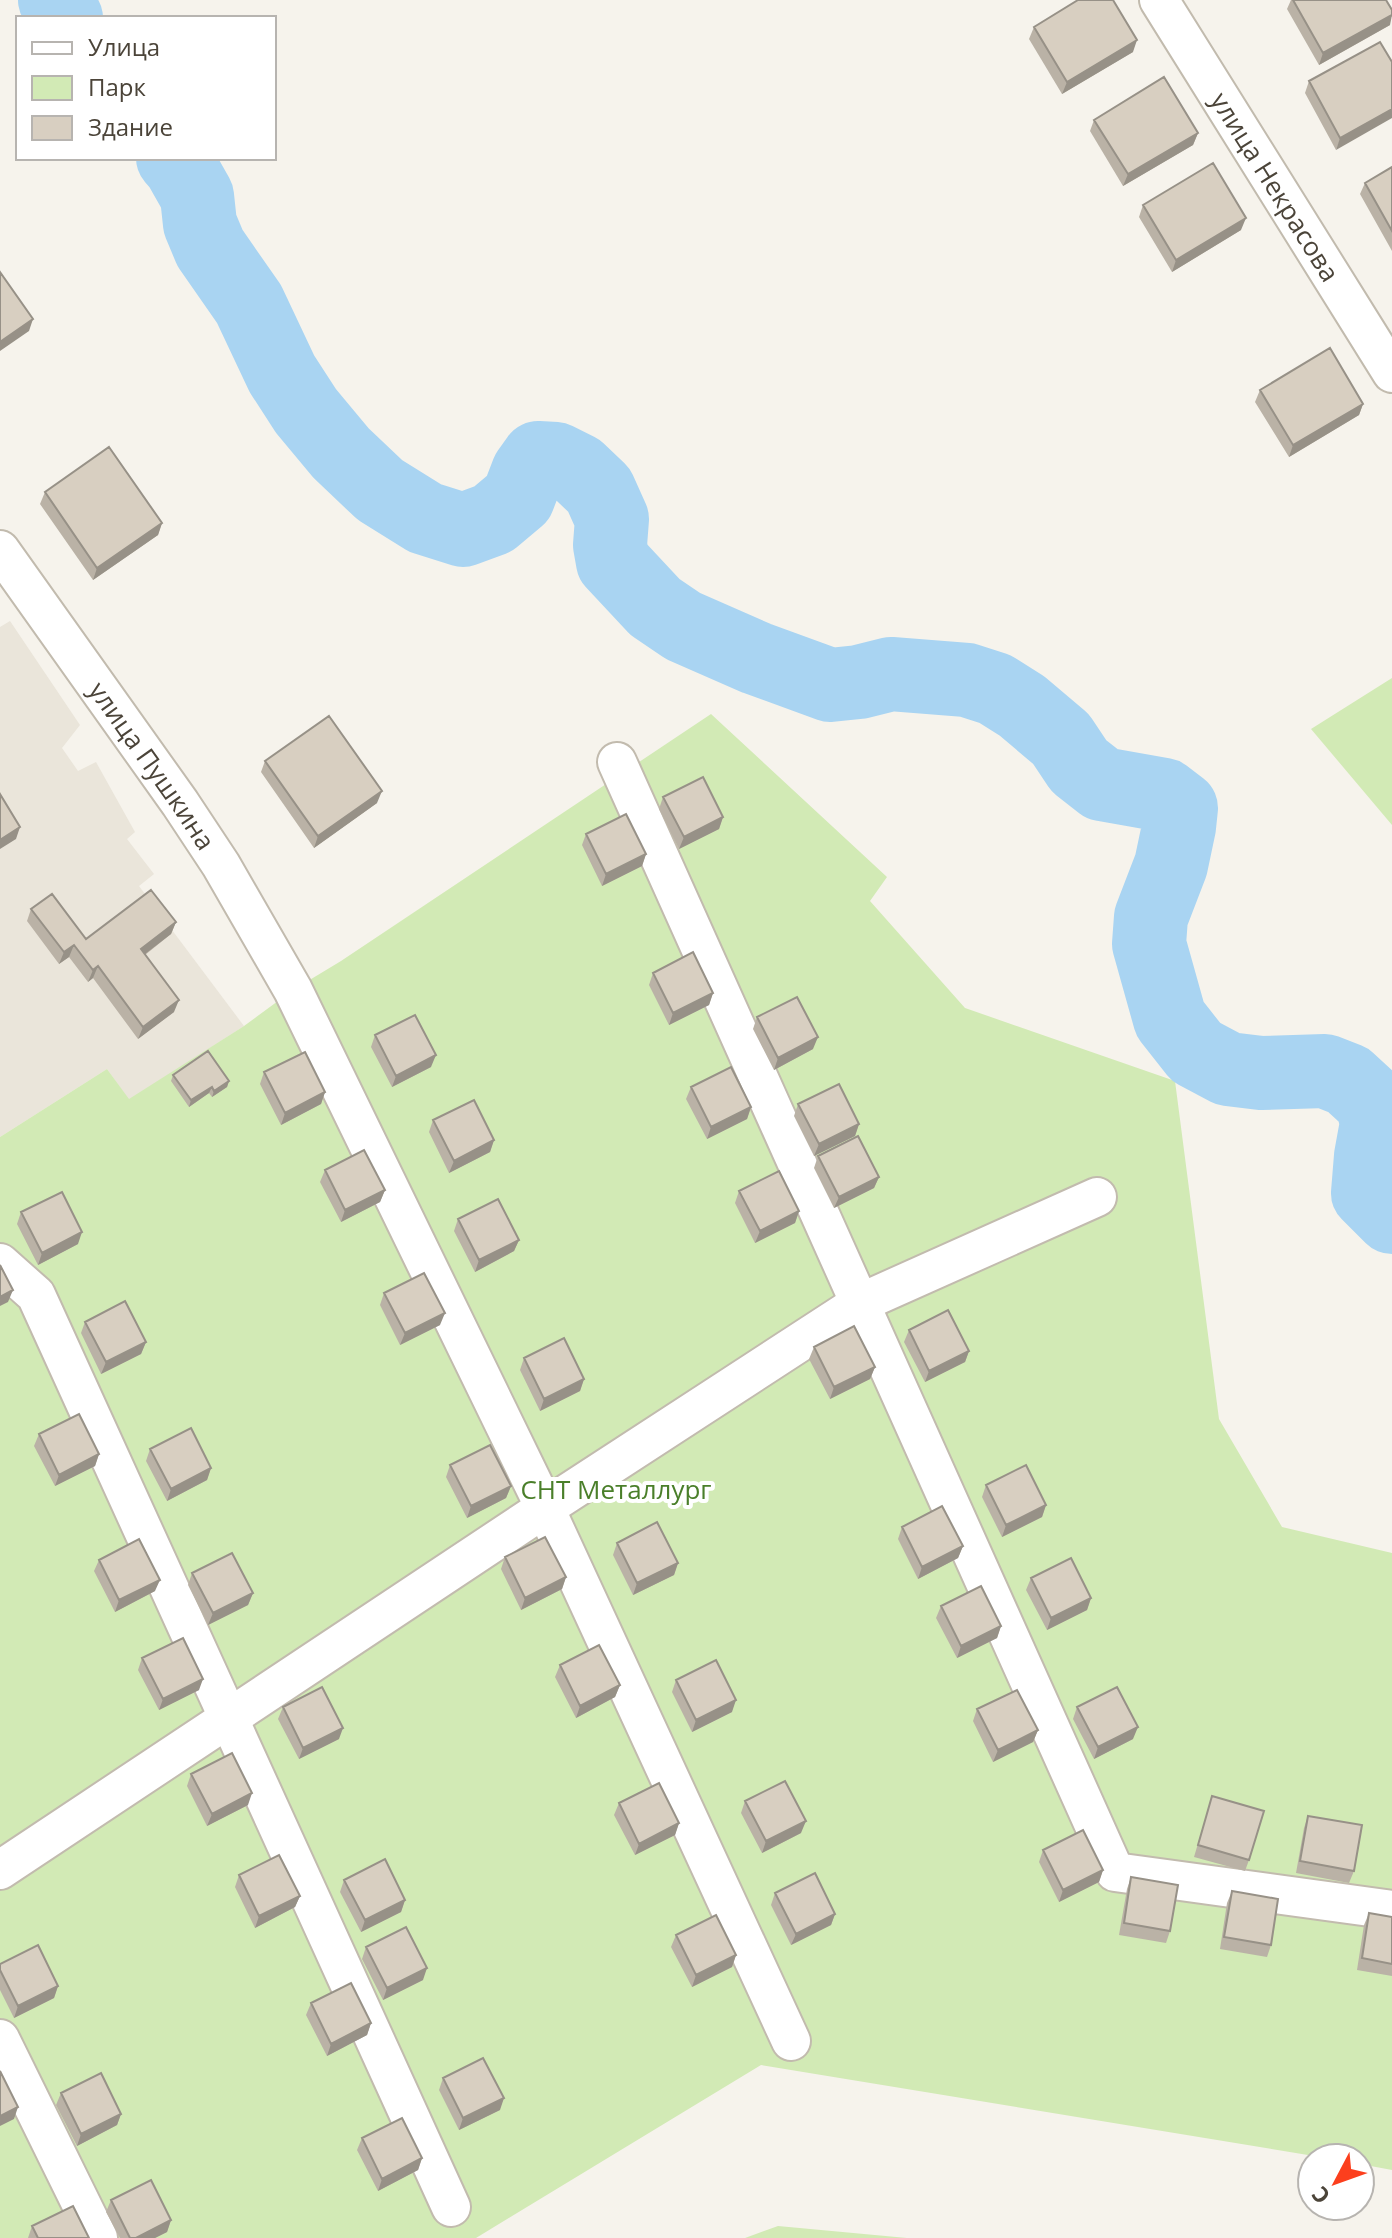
<svg xmlns="http://www.w3.org/2000/svg" width="1392" height="2238" font-family="'Open Sans',sans-serif">
<rect width="100%" height="100%" fill="#f6f3ec"/>
<path fill="#eae5da" d="M10 621 80 725 62 748 78 771 96 762 135 832 127 839 154 874 139 886 244 1026 129 1100 107 1069 0 1137V627Z"/>
<path fill="#d2eab5" d="M1392 678V825L1311 729Z
M711 714 887 877 870 901 965 1008 1175 1081 1219 1419 1282 1527 1392 1553V2170L1360 2164V2158H1326L761 2065 476 2238H0V1137L107 1069 129 1099 244 1026 293 990 341 961Z
M778 2226 907 2238H745Z"/>
<g fill="none" stroke-linecap="round" stroke-linejoin="round">
<path stroke="#a9d4f2" stroke-width="74" d="M55 0 66 18
M173 158 180 166 197 196 200 224 210 248 249 304 282 374 306 411 341 453 380 490 425 518 463 530 493 519 518 498 528 472 538 458 556 459 578 470 599 490 612 519 610 545 613 562 655 607 683 626 756 658 830 685 859 682 891 674 967 680 995 689 1022 706 1061 739 1079 766 1102 784 1164 795 1181 808 1179 827 1171 865 1151 917 1149 944 1170 1019 1196 1052 1228 1069 1261 1073 1325 1071 1348 1080 1372 1102 1377 1123 1371 1156 1368 1193 1392 1217"/>
<defs>
<g id="street">
<path id="s1" d="M1159 0 1392 373"/>
<path id="s2" d="M0 550 180 803 221 865 293 990 545 1508 791 2041"/>
<path d="M617 762 1115 1872 1392 1910"/>
<path d="M0 1263 36 1295 451 2207"/>
<path d="M0 1870 545 1508 860 1303 1097 1197"/>
<path d="M0 2039 98 2238"/>
</g>
</defs>
<use href="#street" stroke="#c2bbae" stroke-width="42"/>
<use href="#street" stroke="#fff" stroke-width="38"/>
</g>
<path fill="#bab2a6" d="M1291 0H1386L1390 25 1319 65 1287 9Z
M1034 27 1133 52 1062 94 1029 39Z
M1380 42 1336 150 1305 93 1309 81Z
M1094 120 1198 133 1193 145 1123 186 1090 131Z
M1392 167V251L1360 194 1365 183Z
M1143 205 1241 230 1172 272 1139 217Z
M1260 390 1363 404 1359 415 1289 457 1255 402Z
M45 492 162 523 158 535 93 580 40 504Z
M265 761 377 803 314 848 261 772Z
M663 797 723 817 719 829 679 849 659 809Z
M586 834 646 854 642 866 602 886 582 845Z
M31 909 86 939 176 922 171 934 145 955 174 1012 138 1039 93 978 88 982 69 957 59 964 27 921Z
M653 973 713 993 709 1005 669 1025 649 985Z
M757 1017 813 1049 774 1070 753 1029Z
M375 1035 431 1067 392 1087 371 1047Z
M264 1072 325 1092 321 1104 281 1125 260 1084Z
M173 1075 229 1081 227 1087 212 1097 209 1093 189 1107 171 1081Z
M691 1087 751 1107 747 1119 707 1139 686 1099Z
M798 1104 859 1124 855 1136 814 1156 794 1116Z
M433 1120 494 1140 490 1152 449 1173 429 1132Z
M818 1156 879 1177 874 1188 834 1208 814 1168Z
M325 1170 385 1190 380 1202 341 1222 320 1182Z
M739 1191 799 1211 795 1223 755 1243 735 1203Z
M21 1212 78 1244 38 1265 17 1224Z
M458 1219 519 1240 514 1251 475 1272 454 1231Z
M384 1293 440 1325 400 1345 380 1305Z
M85 1322 146 1342 141 1354 101 1374 81 1333Z
M909 1330 969 1351 965 1362 925 1382 904 1342Z
M814 1347 875 1367 870 1379 830 1399 809 1359Z
M524 1358 584 1379 580 1391 540 1411 520 1370Z
M39 1434 99 1454 95 1466 55 1486 34 1446Z
M150 1449 211 1468 207 1480 167 1501 146 1461Z
M450 1465 511 1486 506 1498 467 1518 446 1477Z
M986 1485 1046 1505 1042 1517 1002 1537 982 1497Z
M902 1527 963 1546 958 1558 918 1579 898 1539Z
M617 1543 678 1563 674 1575 633 1595 613 1555Z
M505 1557 566 1577 562 1589 521 1610 501 1569Z
M99 1560 155 1591 115 1612 94 1571Z
M192 1573 253 1593 248 1605 208 1625 188 1585Z
M1031 1578 1091 1598 1087 1610 1047 1630 1026 1590Z
M941 1606 1001 1626 997 1638 957 1658 936 1618Z
M142 1658 199 1690 159 1710 138 1670Z
M560 1665 620 1685 615 1697 576 1718 555 1677Z
M676 1680 732 1712 692 1732 672 1692Z
M283 1707 339 1739 299 1759 278 1719Z
M1077 1707 1133 1739 1094 1759 1073 1719Z
M977 1709 1038 1730 1033 1742 993 1762 973 1721Z
M191 1774 248 1805 207 1826 187 1786Z
M1212 1796 1249 1860 1245 1871 1194 1857Z
M745 1801 801 1833 762 1853 741 1813Z
M619 1803 679 1823 675 1835 635 1855 614 1815Z
M1308 1816 1354 1871 1349 1883 1296 1873 1304 1828Z
M1043 1850 1103 1870 1099 1882 1059 1902 1039 1862Z
M239 1875 300 1896 295 1907 255 1928 235 1887Z
M1131 1877 1170 1931 1166 1943 1119 1935 1127 1889Z
M344 1880 405 1900 401 1912 361 1932 340 1892Z
M1232 1891 1271 1945 1267 1957 1220 1949 1227 1903Z
M775 1893 835 1914 831 1925 791 1945 771 1905Z
M1369 1913 1392 1917V1976L1357 1970 1364 1925Z
M676 1935 736 1955 732 1967 692 1987 671 1947Z
M366 1947 423 1980 383 2000 362 1959Z
M0 1964 58 1986 54 1998 14 2018 0 1990Z
M311 2003 371 2023 367 2035 327 2056 306 2015Z
M443 2078 500 2110 459 2130 439 2090Z
M61 2093 121 2114 117 2125 77 2146 56 2105Z
M362 2138 422 2158 418 2170 378 2191 357 2150Z
M111 2200 171 2220 167 2232 155 2238H120L106 2212Z
M32 2226 89 2238H28Z"/>
<path fill="#979187" d="M1392 15 1390 25 1319 65 1323 53Z
M1137 40 1133 52 1062 94 1067 82Z
M1392 109V118L1336 150 1340 138Z
M1198 133 1193 145 1123 186 1128 174Z
M1246 218 1241 230 1172 272 1176 260Z
M33 319 29 331 0 351V342Z
M1363 404 1359 415 1289 457 1293 445Z
M162 523 158 535 93 580 97 568Z
M382 791 377 803 314 848 318 836Z
M723 817 719 829 679 849 684 837Z
M20 827 16 839 0 849V840Z
M646 854 642 866 602 886 606 874Z
M176 922 171 934 136 961 141 949Z
M74 945 69 957 59 964 64 952Z
M98 966 93 978 88 982 93 970Z
M713 993 709 1005 669 1025 673 1013Z
M179 1000 174 1012 138 1039 143 1027Z
M818 1037 813 1049 774 1070 778 1058Z
M436 1055 431 1067 392 1087 396 1076Z
M229 1081 227 1087 212 1097 214 1091Z
M212 1087 209 1093 189 1107 191 1100Z
M325 1092 321 1104 281 1125 285 1113Z
M751 1107 747 1119 707 1139 711 1127Z
M859 1124 855 1136 814 1156 819 1144Z
M494 1140 490 1152 449 1173 454 1161Z
M879 1177 874 1188 834 1208 839 1197Z
M385 1190 380 1202 341 1222 345 1210Z
M799 1211 795 1223 755 1243 760 1231Z
M82 1232 78 1244 38 1265 42 1253Z
M519 1240 514 1251 475 1272 479 1260Z
M13 1290 8 1302 0 1306V1297Z
M445 1313 440 1325 400 1345 405 1333Z
M146 1342 141 1354 101 1374 106 1362Z
M969 1351 965 1362 925 1382 929 1371Z
M875 1367 870 1379 830 1399 834 1387Z
M584 1379 580 1391 540 1411 544 1399Z
M99 1454 95 1466 55 1486 59 1475Z
M211 1468 207 1480 167 1501 171 1489Z
M511 1486 506 1498 467 1518 471 1506Z
M1046 1505 1042 1517 1002 1537 1006 1525Z
M963 1546 958 1558 918 1579 922 1567Z
M678 1563 674 1575 633 1595 637 1583Z
M566 1577 562 1589 521 1610 525 1598Z
M160 1580 155 1591 115 1612 119 1600Z
M253 1593 248 1605 208 1625 213 1613Z
M1091 1598 1087 1610 1047 1630 1051 1618Z
M1001 1626 997 1638 957 1658 961 1646Z
M203 1679 199 1690 159 1710 163 1699Z
M620 1685 615 1697 576 1718 580 1706Z
M736 1700 732 1712 692 1732 696 1720Z
M1138 1727 1133 1739 1094 1759 1098 1747Z
M343 1728 339 1739 299 1759 303 1748Z
M1038 1730 1033 1742 993 1762 998 1750Z
M252 1793 248 1805 207 1826 212 1814Z
M806 1821 801 1833 762 1853 766 1841Z
M679 1823 675 1835 635 1855 639 1844Z
M1103 1870 1099 1882 1059 1902 1063 1890Z
M300 1896 295 1907 255 1928 259 1916Z
M405 1900 401 1912 361 1932 365 1920Z
M835 1914 831 1925 791 1945 796 1934Z
M736 1955 732 1967 692 1987 696 1975Z
M427 1968 423 1980 383 2000 387 1988Z
M58 1986 54 1998 14 2018 18 2006Z
M371 2023 367 2035 327 2056 331 2044Z
M504 2098 500 2110 459 2130 463 2118Z
M18 2107 14 2119 0 2126V2116Z
M121 2114 117 2125 77 2146 81 2134Z
M422 2158 418 2170 378 2191 382 2179Z
M171 2220 167 2232 155 2238H136Z"/>
<path fill="#d8cfc1" stroke="#979187" stroke-width="2" d="M1078 0H1113L1137 40 1067 82 1034 27Z
M1293 0H1386L1392 10V15L1323 53Z
M1380 42 1392 62V109L1340 138 1309 81Z
M1164 77 1198 133 1128 174 1094 120Z
M1213 163 1246 218 1176 260 1143 205Z
M1392 167V231L1365 183Z
M0 272 33 319 0 342Z
M1330 348 1363 404 1293 445 1260 390Z
M109 447 162 523 97 568 45 492Z
M329 716 382 791 318 836 265 761Z
M703 777 723 817 684 837 663 797Z
M0 794 20 827 0 840Z
M626 814 646 854 606 874 586 834Z
M151 890 176 922 141 949 179 1000 143 1027 98 966 93 970 74 945 64 952 31 909 52 894 86 939Z
M693 952 713 993 673 1013 653 973Z
M797 997 818 1037 778 1058 757 1017Z
M415 1015 436 1055 396 1076 375 1035Z
M208 1051 229 1081 214 1091 212 1087 191 1100 173 1075Z
M305 1052 325 1092 285 1113 264 1072Z
M731 1067 751 1107 711 1127 691 1087Z
M839 1084 859 1124 819 1144 798 1104Z
M474 1100 494 1140 454 1161 433 1120Z
M858 1136 879 1177 839 1197 818 1156Z
M364 1150 385 1190 345 1210 325 1170Z
M779 1171 799 1211 760 1231 739 1191Z
M62 1192 82 1232 42 1253 21 1212Z
M498 1199 519 1240 479 1260 458 1219Z
M0 1265 13 1290 0 1297Z
M424 1273 445 1313 405 1333 384 1293Z
M125 1301 146 1342 106 1362 85 1322Z
M948 1310 969 1351 929 1371 909 1330Z
M854 1326 875 1367 834 1387 814 1347Z
M564 1338 584 1379 544 1399 524 1358Z
M79 1414 99 1454 59 1475 39 1434Z
M191 1428 211 1468 171 1489 150 1449Z
M490 1445 511 1486 471 1506 450 1465Z
M1026 1465 1046 1505 1006 1525 986 1485Z
M942 1506 963 1546 922 1567 902 1527Z
M657 1522 678 1563 637 1583 617 1543Z
M545 1537 566 1577 525 1598 505 1557Z
M139 1539 160 1580 119 1600 99 1560Z
M232 1553 253 1593 213 1613 192 1573Z
M1071 1558 1091 1598 1051 1618 1031 1578Z
M981 1586 1001 1626 961 1646 941 1606Z
M183 1638 203 1679 163 1699 142 1658Z
M599 1645 620 1685 580 1706 560 1665Z
M716 1660 736 1700 696 1720 676 1680Z
M322 1687 343 1728 303 1748 283 1707Z
M1117 1687 1138 1727 1098 1747 1077 1707Z
M1017 1690 1038 1730 998 1750 977 1709Z
M232 1753 252 1793 212 1814 191 1774Z
M785 1781 806 1821 766 1841 745 1801Z
M659 1783 679 1823 639 1844 619 1803Z
M1212 1796 1264 1811 1249 1860 1198 1845Z
M1308 1816 1362 1825 1354 1871 1300 1861Z
M1083 1830 1103 1870 1063 1890 1043 1850Z
M279 1855 300 1896 259 1916 239 1875Z
M385 1859 405 1900 365 1920 344 1880Z
M815 1873 835 1914 796 1934 775 1893Z
M1131 1877 1178 1885 1170 1931 1124 1923Z
M1232 1891 1278 1899 1271 1945 1224 1937Z
M1369 1913 1392 1917V1964L1362 1958Z
M716 1915 736 1955 696 1975 676 1935Z
M406 1927 427 1968 387 1988 366 1947Z
M38 1945 58 1986 18 2006 0 1970V1964Z
M351 1983 371 2023 331 2044 311 2003Z
M483 2058 504 2098 463 2118 443 2078Z
M0 2071 18 2107 0 2116Z
M101 2073 121 2114 81 2134 61 2093Z
M402 2118 422 2158 382 2179 362 2138Z
M151 2180 171 2220 136 2238H130L111 2200Z
M73 2206 89 2238H38L32 2226Z"/>
<g text-anchor="middle" dominant-baseline="central" stroke-width="8" stroke-linejoin="round" paint-order="stroke">
<g font-size="26" fill="#4b4439" stroke="#fff">
<text stroke="none"><textPath href="#s1" startOffset="220">улица Некрасова</textPath></text>
<text stroke="none"><textPath href="#s2" startOffset="264">улица Пушкина</textPath></text>
</g>
<g font-size="26" fill="#4a7f2a" stroke="#fff">
<text x="616" y="1489">СНТ Металлург</text>
</g>
</g>
<rect x="16" y="16" width="260" height="144" fill="#ffffff" stroke="#b7b4b0" stroke-width="2"/>
<rect x="32" y="42" width="40" height="12" fill="#ffffff" stroke="#b7b4b0" stroke-width="2"/>
<text x="88" y="56" font-size="24" fill="#4b4439">Улица</text>
<rect x="32" y="76" width="40" height="24" fill="#d2eab5" stroke="#b7b4b0" stroke-width="2"/>
<text x="88" y="96" font-size="24" fill="#4b4439">Парк</text>
<rect x="32" y="116" width="40" height="24" fill="#d8cfc1" stroke="#b7b4b0" stroke-width="2"/>
<text x="88" y="136" font-size="24" fill="#4b4439">Здание</text>
<g transform="translate(1336 2182) rotate(229)"><circle r="38" fill="#ffffff" stroke="#b7b4b0" stroke-width="2"/>
<path d="M0-6L14 30L0 20L-14 30Z" fill="#fc3f1d"/>
<text y="-12" font-size="22" font-weight="bold" text-anchor="middle" fill="#4b4439">С</text>
</g>
</svg>
